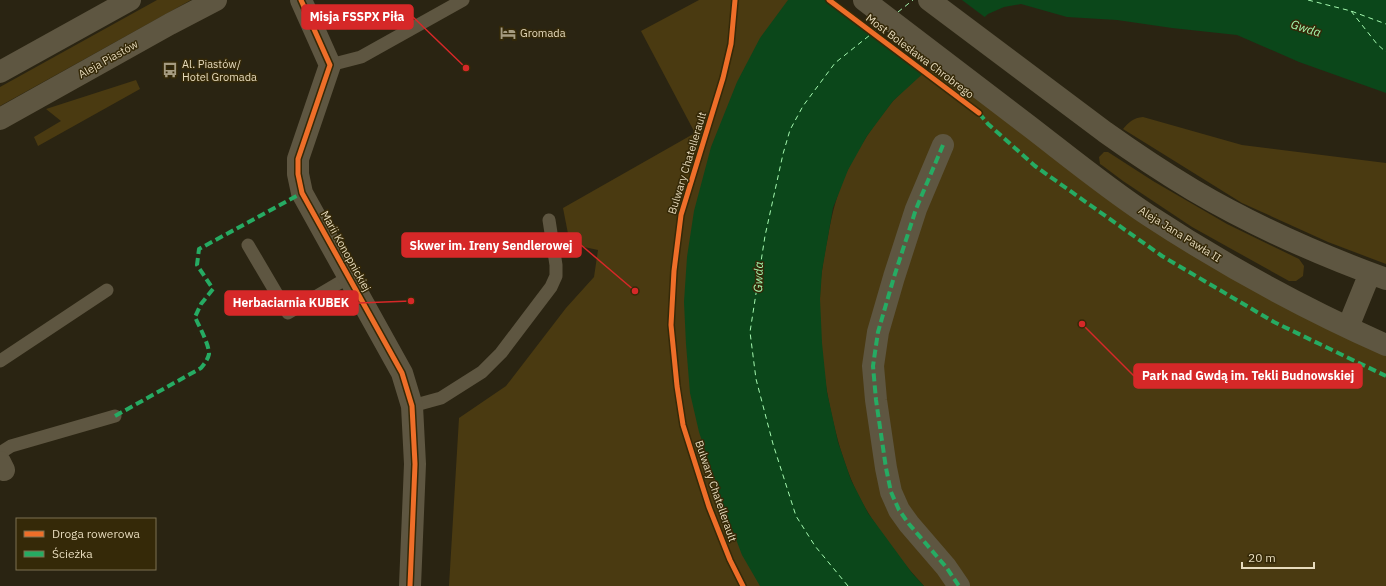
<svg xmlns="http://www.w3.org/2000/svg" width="1386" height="586" font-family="'IBM Plex Sans',sans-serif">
<rect width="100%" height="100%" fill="#2a2412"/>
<path fill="#4a3a11" d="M157 0H191L0 106V87Z
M699 0H794L761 586H449L459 418 506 386 566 308 594 277 598 250 570 244 563 208 695 133 641 31Z
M940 58 1080 166 1386 345V586H924C897 557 866 516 851 479 830 427 818 355 820 298 820 277 824 256 828 236 832 213 838 190 848 169 860 145 876 121 893 101 907 86 924 72 940 58Z
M136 80 140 89 38 146 34 137 61 121 46 109Z
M1143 117 1242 145 1386 163V264L1328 242 1242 203 1123 129C1129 122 1133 118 1143 117Z
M1104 152H1108L1153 181 1227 224 1299 259 1304 266 1303 276 1296 281H1289L1192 227 1123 181 1103 166 1100 164 1099 157Z"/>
<path fill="#0b471a" d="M788 0H1386V93L1299 62 1237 35 1172 28 1117 20 1067 17 1021 4 1004 7 988 14 893 101 867 136 848 170 833 208 822 271 820 299 822 343 827 392 838 442 851 480 868 513 912 573 924 586H760L742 555 726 513 699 432 690 393 686 344 684 302 687 257 694 211 711 147 737 82 760 38Z"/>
<path fill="#2a2412" d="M829 0H962L986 18 926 73Z"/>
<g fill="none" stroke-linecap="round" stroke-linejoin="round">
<path stroke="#a4f8af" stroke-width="1" stroke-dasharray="5 4" stroke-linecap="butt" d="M1308 0 1351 11 1386 24
M1351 11 1377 44 1386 52
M898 12 913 0
M848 586 815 546 796 516 773 444 756 379 750 332 765 236 783 154 790 130 803 106 835 63 880 27"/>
<path stroke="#5e5641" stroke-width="13" d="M330 65 361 57 463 0
M248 245 288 313 349 277
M0 361 107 290
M412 406 441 398 482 372 501 353 551 287 556 276V265L549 220
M0 453 11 446 115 416"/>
<path stroke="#5e5641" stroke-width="22" d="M301 0 330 65 298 159V174L302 193 402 373 412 406 415 464 410 586
M943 145 916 209 894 277 878 332 873 366 876 400 886 468 891 492 899 510 909 524 946 567 959 586
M0 462 4 470"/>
<path stroke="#5e5641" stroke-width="22" d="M864 0C919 42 974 84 1029 126 1068 156 1107 188 1148 215 1224 265 1303 308 1386 345
M929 0 1105 132C1133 152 1163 172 1193 190 1254 226 1320 255 1386 279
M0 72 130 0
M0 119 170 24 216 0
M1348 327 1370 273"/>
<path stroke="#26ab63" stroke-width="4" stroke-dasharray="8 4" stroke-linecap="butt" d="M979 113 988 124 1035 166 1162 256 1274 322 1386 376
M943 145 916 209 894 277 878 332 873 366 876 400 886 468 891 492 899 510 909 524 946 567 959 586
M115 416 201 368C205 363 208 359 209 354 209 344 199 326 195 317L201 304 213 289 197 265 199 249 302 193"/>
<defs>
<path id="cycleway" d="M301 0 330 65 298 159V174L302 193 402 373 412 406 415 464 410 586
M735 0 731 44 723 78 681 215 674 271 671 325 677 386 683 425 709 507 730 560 743 586
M829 0 979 113"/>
</defs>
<use href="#cycleway" stroke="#352908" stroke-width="8"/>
<use href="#cycleway" stroke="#ee6e29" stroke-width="5"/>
</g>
<defs>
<symbol id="hotel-bare" viewBox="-9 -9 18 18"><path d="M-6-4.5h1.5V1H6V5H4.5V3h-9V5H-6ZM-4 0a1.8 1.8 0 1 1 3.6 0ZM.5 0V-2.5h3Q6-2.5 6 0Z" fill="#a59b81" stroke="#352908" stroke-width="2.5" paint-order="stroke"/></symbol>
<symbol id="bus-bare" viewBox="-9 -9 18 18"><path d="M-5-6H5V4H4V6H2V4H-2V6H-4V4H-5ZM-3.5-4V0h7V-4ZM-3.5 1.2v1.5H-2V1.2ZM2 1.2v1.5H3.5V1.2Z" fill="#a59b81" stroke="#352908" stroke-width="2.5" paint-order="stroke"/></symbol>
</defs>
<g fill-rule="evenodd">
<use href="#hotel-bare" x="497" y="22" width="22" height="22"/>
<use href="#bus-bare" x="159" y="59" width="22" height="22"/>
</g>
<g text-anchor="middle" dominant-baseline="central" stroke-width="3" stroke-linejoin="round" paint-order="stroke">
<g font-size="11" fill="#e7dbbd" stroke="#352908" text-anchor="start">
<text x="520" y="33">Gromada</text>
<text x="182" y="64">Al. Piastów/<tspan x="182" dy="13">Hotel Gromada</tspan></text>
</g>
<g font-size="11" fill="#e7dbbd" stroke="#352908">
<text transform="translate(920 56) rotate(37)">Most Bolesława Chrobrego</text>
<text transform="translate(108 59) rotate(-29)">Aleja Piastów</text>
<text transform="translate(687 163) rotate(-73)">Bulwary Chatellerault</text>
<text transform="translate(1180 234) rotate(32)">Aleja Jana Pawła II</text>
<text transform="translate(346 251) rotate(61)">Marii Konopnickiej</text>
<text transform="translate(716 491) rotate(71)">Bulwary Chatellerault</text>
</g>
<g font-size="12" font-style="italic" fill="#a4f8af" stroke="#352908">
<text transform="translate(1306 28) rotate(17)">Gwda</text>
<text transform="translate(758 277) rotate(-88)">Gwda</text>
</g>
</g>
<path fill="none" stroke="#d62828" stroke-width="1.5" d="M466 68L413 17M635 291L581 245M411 301L358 303M1082 324L1134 376"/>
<g fill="#d62828" stroke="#352908" stroke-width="1.5">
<circle cx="466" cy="68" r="4"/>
<circle cx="635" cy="291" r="4"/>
<circle cx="411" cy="301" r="4"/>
<circle cx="1082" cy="324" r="4"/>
</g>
<g fill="#d62828" stroke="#d62828" stroke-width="1.5">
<rect x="302" y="5" width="111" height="24" rx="4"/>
<rect x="402" y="233" width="179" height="24" rx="4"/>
<rect x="225" y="291" width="133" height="24" rx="4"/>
<rect x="1134" y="364" width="228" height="24" rx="4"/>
</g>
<g font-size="12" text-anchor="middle" font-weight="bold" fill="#fff">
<text x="357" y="21">Misja FSSPX Piła</text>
<text x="491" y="250">Skwer im. Ireny Sendlerowej</text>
<text x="291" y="307">Herbaciarnia KUBEK</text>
<text x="1248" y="380">Park nad Gwdą im. Tekli Budnowskiej</text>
</g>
<rect x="16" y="518" width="140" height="52" fill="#352908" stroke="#7c7050"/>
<rect x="24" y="531" width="20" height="6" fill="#ee6e29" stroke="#7c7050"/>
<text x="52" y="538" font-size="12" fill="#e7dbbd">Droga rowerowa</text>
<rect x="24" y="551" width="20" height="6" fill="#26ab63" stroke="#7c7050"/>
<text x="52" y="558" font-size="12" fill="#e7dbbd">Ścieżka</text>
<path d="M1242 562v6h72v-6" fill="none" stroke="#e7dbbd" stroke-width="2"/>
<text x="1248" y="562" font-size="12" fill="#e7dbbd" stroke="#352908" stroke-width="3" paint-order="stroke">20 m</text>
</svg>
